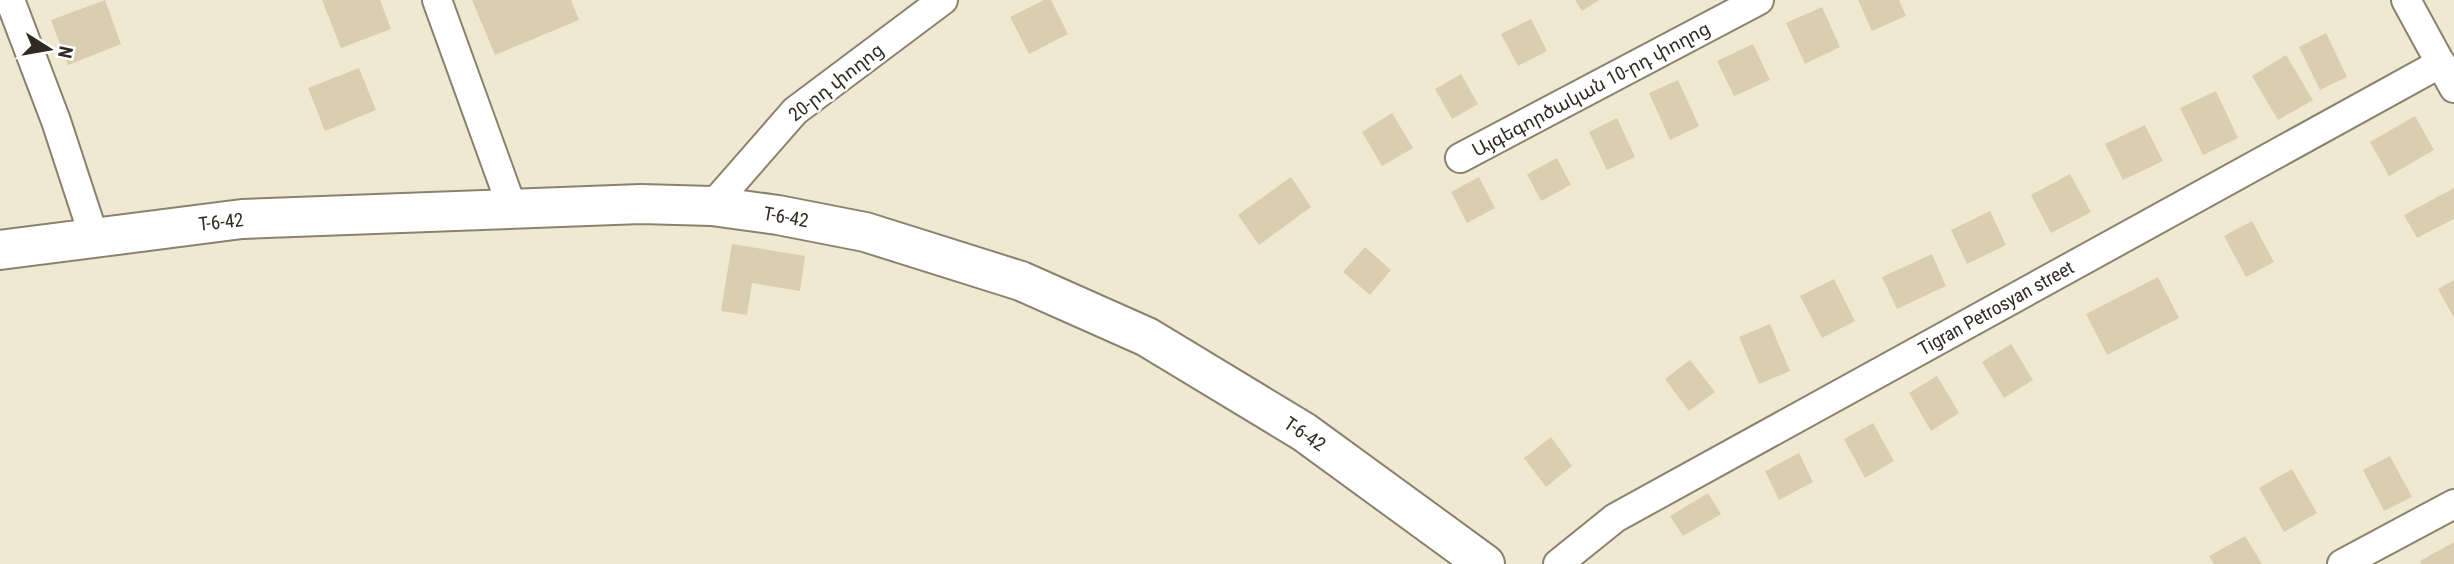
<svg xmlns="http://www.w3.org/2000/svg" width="2454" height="564" font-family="'Roboto Condensed','Noto Sans Armenian',sans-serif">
<rect width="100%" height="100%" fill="#f1e8d1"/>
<path fill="#daceb1" d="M105 0 121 44 68 65 51 20Z
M322 0H380L391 29 341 48Z
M472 0H571L579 20 495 55Z
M1044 0H1051L1068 34 1029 54 1010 17Z
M1575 0H1599L1582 11Z
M1858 0H1899L1906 16 1872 31Z
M1822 7 1840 47 1805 64 1786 23Z
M1531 19 1547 51 1518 66 1501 34Z
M2326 33 2347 77 2320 90 2299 47Z
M1753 44 1770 80 1734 96 1717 61Z
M2286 55 2313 100 2278 120 2252 76Z
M359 68 376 110 325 131 308 88Z
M1461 74 1478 104 1452 119 1435 89Z
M1678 80 1699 126 1670 140 1649 93Z
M2216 91 2238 138 2203 155 2180 108Z
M1392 113 1413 148 1382 166 1362 132Z
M2415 116 2434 150 2389 176 2370 142Z
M1617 118 1635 157 1607 170 1589 132Z
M2145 125 2163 161 2123 180 2105 144Z
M1557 158 1571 185 1541 201 1527 174Z
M2070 174 2091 212 2051 233 2031 195Z
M1291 177 1311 207 1259 245 1238 215Z
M1479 177 1495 208 1467 223 1451 192Z
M2454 188V219L2417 238 2404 215Z
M1990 211 2006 245 1967 264 1951 230Z
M2252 221 2274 262 2246 277 2224 236Z
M732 244 805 256 800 291 752 283 747 315 721 311Z
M1365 247 1391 270 1370 295 1343 272Z
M1932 254 1946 286 1897 309 1882 277Z
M2158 277 2179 318 2107 355 2086 314Z
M1834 279 1855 321 1822 338 1800 296Z
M2454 280V318L2438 289Z
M1770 324 1790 371 1759 384 1739 337Z
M2011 344 2033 380 2004 398 1982 362Z
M1690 360 1715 392 1689 411 1665 379Z
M1937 376 1959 413 1931 431 1909 393Z
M1873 423 1894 461 1865 478 1844 439Z
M1551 437 1572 466 1546 487 1524 458Z
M1799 453 1813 482 1779 500 1765 471Z
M2390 456 2412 497 2384 511 2363 470Z
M2292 469 2317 513 2284 532 2259 488Z
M1708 493 1721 514 1683 536 1670 516Z
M2245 536 2262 564H2214L2209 556Z
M2454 542V564H2421L2420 561Z"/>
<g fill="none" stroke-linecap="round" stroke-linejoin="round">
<defs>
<path id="minor" d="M10 0 56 121 94 237
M437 0 513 210
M2406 0 2454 88
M1460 158 1759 0
M712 206 795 111 943 0
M1558 564 1615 518 2441 63
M2342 564 2454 504"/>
<path id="secondary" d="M0 250 242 219 641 204 712 206 778 215 865 232 1021 281 1147 337 1304 432 1485 564"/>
</defs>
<use href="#minor" stroke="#8a826e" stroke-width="32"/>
<use href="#secondary" stroke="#8a826e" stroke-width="42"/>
<use href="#minor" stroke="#fff" stroke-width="28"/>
<use href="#secondary" stroke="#fff" stroke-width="38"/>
</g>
<g text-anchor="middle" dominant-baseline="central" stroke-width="5" stroke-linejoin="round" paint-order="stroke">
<g font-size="19" fill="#2f2b23" stroke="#fff">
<text transform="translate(836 82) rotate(-38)">20-րդ փողոց</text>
<text transform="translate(1591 89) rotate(-28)">Այգեգործական 10-րդ փողոց</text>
<text transform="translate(786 217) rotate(10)">T-6-42</text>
<text transform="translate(221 222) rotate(-6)">T-6-42</text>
<text transform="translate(1996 308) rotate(-29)">Tigran Petrosyan street</text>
<text transform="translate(1305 434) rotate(34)">T-6-42</text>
</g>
</g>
<g transform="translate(49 49) rotate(101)" stroke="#ffffff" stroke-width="5" paint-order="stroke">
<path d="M0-5L12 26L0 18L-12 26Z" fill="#2f2b23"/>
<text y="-10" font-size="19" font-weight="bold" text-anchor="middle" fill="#2f2b23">N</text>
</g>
</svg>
